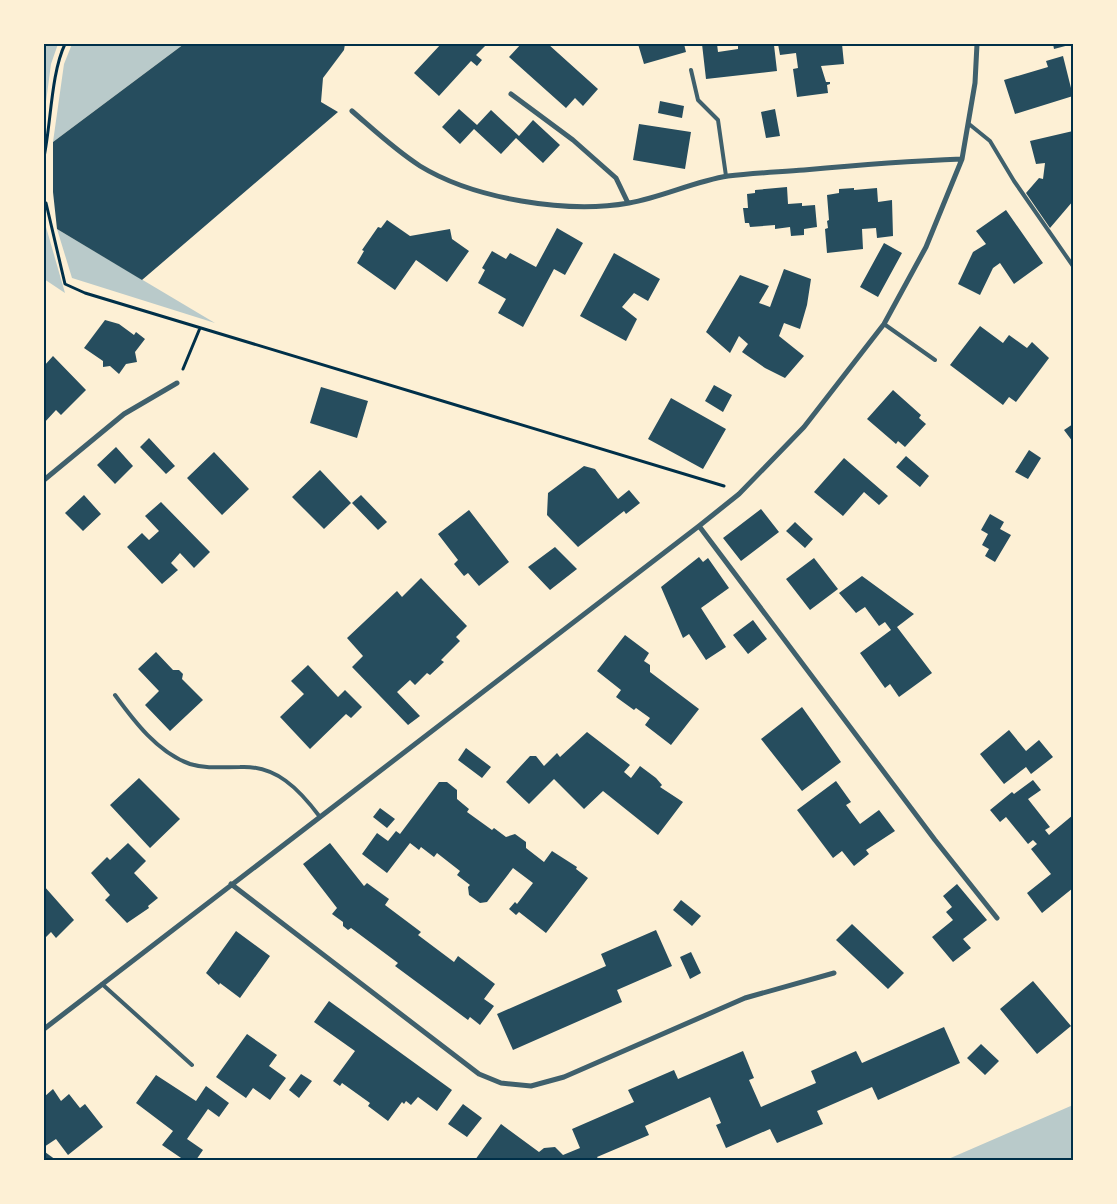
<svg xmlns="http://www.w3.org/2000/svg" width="1117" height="1204" font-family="Roboto,sans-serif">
<rect width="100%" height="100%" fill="#fdf0d5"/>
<path fill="#b9caca" d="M44 44H58L51 64 44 117Z
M72 44H184L53 142 64 64Z
M44 220 65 293 44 279Z
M57 229 215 323 72 278Z
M1073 1105V1160H946Z"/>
<path fill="#264d5e" d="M184 44H345L344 50 323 78 321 102 338 112 142 280 57 229 53 192V142Z
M441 44H487L476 55 482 60 477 66 471 61 439 96 414 73Z
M521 44H548L598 89 583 106 575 98 566 108 509 57Z
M638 44H684L686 52 644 64Z
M702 44H717L718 52 738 49V44L774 45 777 71 706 79Z
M778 44H842L844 64 821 66 826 82H830V84L827 85 828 93 797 97 793 69 798 68 796 53 780 55Z
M1053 44H1073L1054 49Z
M1063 56 1073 96 1015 114 1004 80 1048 67 1046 61Z
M660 101 684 106 682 118 658 113Z
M459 109 477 125 491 110 519 136 533 120 560 145 543 163 516 138 501 154 474 129 460 144 442 127Z
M775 109 780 136 766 138 761 112Z
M639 124 691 132 685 169 633 160Z
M1073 131 1071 187 1073 188V201L1050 228 1026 193 1039 178 1043 179 1045 163 1036 164 1030 141Z
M787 187 788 204 802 203V206L815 205 817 227 804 229V235L791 236 790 227 775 229V225L750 227 749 223H745L743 208H748L747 194 755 193V190Z
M854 188V190L877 188 878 202 892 200 893 236 877 238 876 228 862 229 863 249 827 253 825 229 828 228 827 221 829 220 827 195 839 193V189Z
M1006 210 1043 263 1014 284 1000 263 993 268 980 295 958 284 973 252 986 244 976 231Z
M387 220 410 236 450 229 452 239 469 251 447 282 416 260 395 290 357 263 364 251 362 250 378 227 381 228Z
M557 228 583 243 565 275 554 269 523 327 498 313 506 299 478 283 485 270 482 268 492 251 506 259 510 253 536 267Z
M884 243 902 253 878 297 860 287Z
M614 253 660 279 648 301 634 293 622 307 637 319 626 341 580 316Z
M784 269 811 279 807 305 800 329 784 323 779 336 804 356 785 378 765 368 742 352 748 344 739 336 730 353 706 332 740 275 769 286 759 303 770 307Z
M105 320 119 324 134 335 136 332 145 339 135 352 137 362 126 364 119 374 110 366 103 367V361L84 348Z
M980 326 1003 343 1009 335 1027 348 1032 342 1049 358 1016 402 1009 397 1003 405 950 365Z
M53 356 86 390 61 415 56 410 44 423V366Z
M714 385 732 395 723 412 705 401Z
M321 387 368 401 357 438 310 423Z
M893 390 921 415 919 418 926 424 905 447 898 441 896 444 867 419Z
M671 398 726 429 703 469 648 439Z
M1073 424V442L1064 430Z
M149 438 175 466 166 474 140 447Z
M116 447 133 466 115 484 97 465Z
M1029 450 1041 458 1028 479 1015 472Z
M214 452 249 489 222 515 187 478Z
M906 456 929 476 920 487 896 467Z
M844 458 888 496 879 505 864 492 843 516 814 492Z
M584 466 595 469 618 499 629 490 640 503 626 514 624 511 578 547 547 515 548 493Z
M320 470 351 503 324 529 292 497Z
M84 495 101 514 83 531 65 513Z
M361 495 387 522 378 530 352 503Z
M161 502 210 552 194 568 180 553 171 563 178 570 162 584 127 547 142 533 149 540 159 531 145 516Z
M761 509 779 532 741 561 723 538Z
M469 510 509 562 479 586 468 573 464 576 454 564 458 560 438 534Z
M990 514 1004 522 1000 529 1011 535 995 562 985 556 989 549 982 545 988 534 981 530Z
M795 522 813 539 805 548 786 531Z
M555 547 577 569 550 590 528 567Z
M699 557 703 562 708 558 729 588 701 608 726 647 706 660 689 634 683 638 661 587Z
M814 558 838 589 810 610 786 579Z
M862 576 914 614 897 627 932 673 899 697 890 684 885 688 860 653 891 630 885 622 879 626 865 607 856 613 839 593Z
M421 578 467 626 456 637 460 641 441 660 444 662 430 675 427 673 415 685 410 680 397 692 420 716 408 725 352 667 363 656 347 638 397 591 402 597Z
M753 620 767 639 748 654 733 635Z
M625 635 649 653 644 661 650 665V672L699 709 671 745 645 725 650 718 636 708 634 710 616 697 621 690 597 671Z
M156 652 173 670H179L183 674 182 679 203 700 170 731 145 705 159 691 138 669Z
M308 665 338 697 345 690 362 707 351 718 346 714 310 749 280 717 304 694 291 681Z
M802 707 841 762 802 791 761 739Z
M1009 730 1026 751 1039 740 1053 757 1031 774 1026 767 1004 784 980 754Z
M587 732 630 765 624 772 631 778 640 766 656 778 662 785 660 787 683 802 658 835 603 791 584 809 554 779 529 804 506 782 530 756H536L544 766 557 753 560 757Z
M466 748 491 767 482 778 458 760Z
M139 778 180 819 150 848 110 805Z
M1033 780 1041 790 1028 799 1050 827 1045 830 1049 835 1073 815V888L1042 913 1027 893 1051 874 1031 849 1037 844 1033 840 1028 844 1006 817 1000 822 990 810 1012 792 1014 794Z
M836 781 851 802 846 805 860 824 879 810 895 831 866 850 869 854 854 866 842 851 833 858 797 810Z
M439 782H447L457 790V799L469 809 467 812 492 830 494 828 506 837 515 834 526 842V848L544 862 552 851 577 867 576 869 588 878 546 933 519 912 516 915 509 909 515 902 517 904 533 883 513 868 487 902 480 903 469 895 468 887 470 885 457 875 460 871 437 853 434 857 421 847 419 850 410 843 387 873 362 854 377 833 388 841 396 831 400 834Z
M380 808 395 819 387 828 373 817Z
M128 843 146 861 134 873 158 898 148 906 149 908 127 923 105 900 110 895 91 873 107 857 110 860Z
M330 843 364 886 367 883 389 899 385 905 421 932 418 935 454 962 458 956 495 984 484 999 494 1006 480 1025 470 1017 468 1020 395 966 398 963 351 928 348 930 343 926V922L332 914 337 908 303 864Z
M957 884 987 920 963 939 971 948 953 962 932 937 953 920 946 912 952 907 943 896Z
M44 886 74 920 56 938 51 932 44 939Z
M681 900 701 916 692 926 673 910Z
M852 924 904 973 888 989 836 940Z
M656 930 672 966 617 990 622 1002 513 1050 497 1014 606 966 601 954Z
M236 931 270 956 240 998 220 983 219 985 206 973Z
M691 952 701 973 690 979 680 957Z
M1033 981 1071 1026 1037 1054 1000 1009Z
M329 1001 452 1090 437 1111 418 1097 411 1105 406 1101 404 1104 402 1102 388 1121 368 1106 370 1103 342 1083 340 1086 333 1081 355 1051 314 1022Z
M944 1027 960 1063 878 1100 872 1087 817 1111 823 1124 777 1143 770 1129 726 1148 716 1125 721 1123 710 1097 645 1126 649 1135 597 1157 599 1160H475L501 1124 539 1152 544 1148 555 1147 563 1155 580 1148 572 1129 634 1102 628 1090 674 1070 678 1079 743 1051 754 1078 749 1080 761 1107 816 1083 811 1071 856 1051 862 1063Z
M247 1034 277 1055 269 1066 286 1078 270 1100 253 1088 246 1098 216 1077Z
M981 1044 999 1061 985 1075 967 1058Z
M301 1074 312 1081 299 1098 289 1090Z
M156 1075 196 1101 206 1086 229 1103 219 1117 208 1109 187 1139 203 1150 196 1160H184L162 1145 173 1131 136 1103Z
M53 1089 61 1101 69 1094 80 1108 85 1104 103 1127 68 1155 56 1139 44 1147V1097Z
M463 1104 482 1118 467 1137 448 1124Z
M45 1152 56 1160H44Z"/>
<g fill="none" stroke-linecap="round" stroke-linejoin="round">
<path stroke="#003049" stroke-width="3" d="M44 157C51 124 51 73 65 44
M44 203H46L65 284 85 293 724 486
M183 369 200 328"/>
<path stroke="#3f606c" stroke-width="4" d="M691 70 698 100 718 120 726 176
M969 124 990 141 1014 181 1073 266
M884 324 935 360
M115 695C134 721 158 753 190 764 206 769 223 767 240 767 276 765 299 789 320 817
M102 984 192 1065"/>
<path stroke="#3f606c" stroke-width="5" d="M511 94 573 140 616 178 628 203
M352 111C374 130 395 150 420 166 474 199 567 214 629 203 663 197 695 181 728 176 753 173 779 172 804 170 857 165 909 161 962 159
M44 480 124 414 177 383
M699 526 935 840 997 918
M231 884 479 1074 501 1083 531 1086 564 1077 745 998 834 973
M44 1029 699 526 739 494 804 427 884 324 926 247 962 159 975 83 977 44"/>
</g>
<rect width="1117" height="1204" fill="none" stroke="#fdf0d5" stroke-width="90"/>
<rect x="45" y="45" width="1027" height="1114" fill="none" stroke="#003049" stroke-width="2"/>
</svg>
